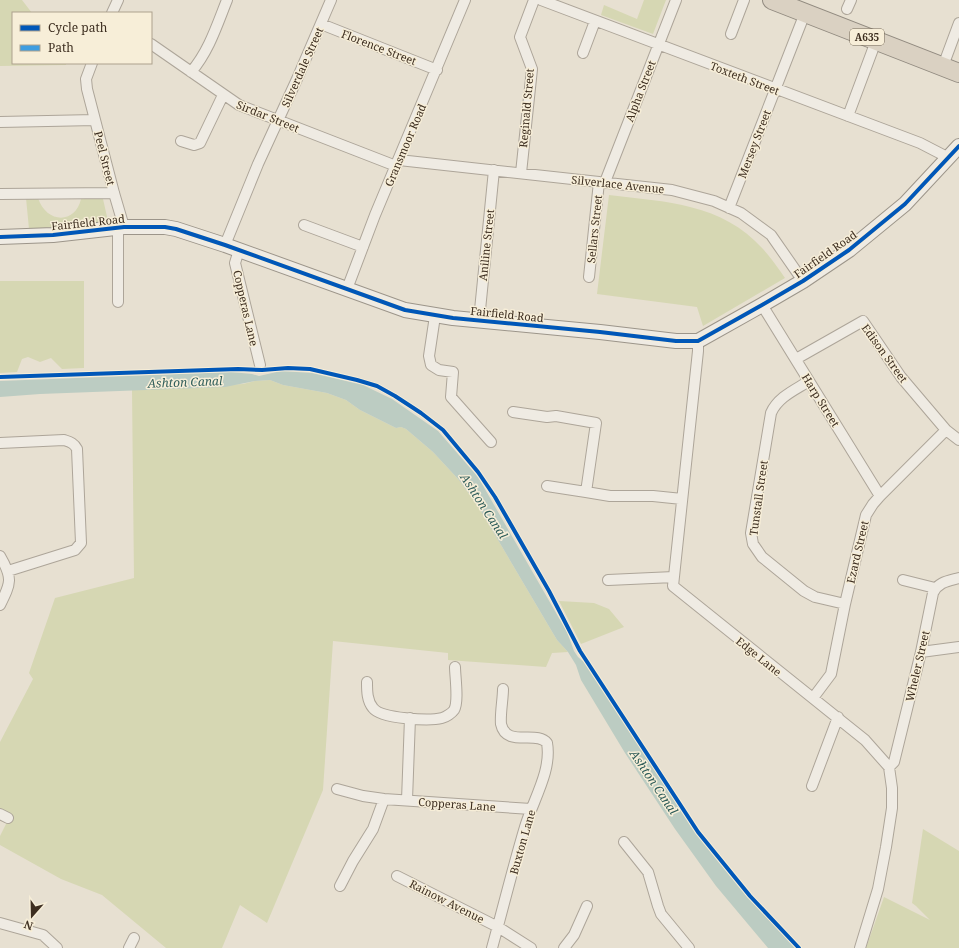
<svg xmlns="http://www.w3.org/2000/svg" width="959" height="948" font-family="'Noto Serif',serif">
<rect width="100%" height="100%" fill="#e7e0d1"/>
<path fill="#d6d7b3" d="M0 0H22L32 13H13V63H66V65L0 66Z
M644 0H666L653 34 601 15 604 5 637 19Z
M609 195C666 202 722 203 763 249 771 258 778 268 785 278L703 326 697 307 597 294Z
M26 198H38C46 223 75 225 81 199H103L108 221 55 227 29 229Z
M0 281H84V368L62 369 51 358 40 362 28 357 22 359 17 372 0 373Z
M270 380 283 385 327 393 346 400 360 410 396 428 401 427 406 429 433 452 459 480 478 506 557 640 568 652 552 653 546 667 448 660V653L333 641 323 790 267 923 240 905 222 948H166L102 895 61 879 0 845V836L11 814 0 808V742L33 679 29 673 55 598 134 578 132 390 243 384 255 381Z
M559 601 594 603 609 609 624 627 581 644Z
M923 829 959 851V948H866L884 897 930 920 916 906 912 903Z"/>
<path fill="#bcccc2" d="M281 371 312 373 363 385 392 399 438 431 478 477 567 632 574 651 578 657 585 663 697 834 753 903 795 948H768L716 886 675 829 625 753 581 680 576 665 568 652 557 640 478 506 459 480 433 452 406 429 401 427 396 428 360 410 346 400 327 393 283 385 270 380 255 381 225 387 40 394 0 397V381L231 372 252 374 259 376Z"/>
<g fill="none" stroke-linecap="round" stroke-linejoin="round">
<defs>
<path id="street" d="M541 0 920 143 949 158
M847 9 851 0
M112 13 118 0
M321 24 437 70
M731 34 744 0
M151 44 239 105 396 166
M583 53 595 21
M92 63 86 79 87 89 114 193 124 227
M943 66 959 23
M191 72C209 51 217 25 227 0
M848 116 876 41
M0 122 95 120
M181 141 194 145 200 143 223 95
M399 160 672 190 714 201 741 213 771 235 803 281
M521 173 532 69 520 37 534 0
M605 182 676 0
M0 194 114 193
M729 208 805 13
M304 225 363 247
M225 245 258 164 297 79 331 0
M239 250 235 263 260 365
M589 277 599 182
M347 289 375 215 465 0
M118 302V228
M762 305 880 496
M435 316 429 356 431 365 439 370 453 372 451 397 491 442
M479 320 494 170
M698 341V351L673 586 865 740 889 767 892 788V808L886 847 878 889 860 948
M796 359 863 321 901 377 946 430 959 440
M809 381C795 390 778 397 771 413L751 533 753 544 762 557 804 591 815 597 845 604
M513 412 547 417 556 416 596 423 586 492 610 496H653L682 499
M0 443 64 440C70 442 74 443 77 449L81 543 75 550 8 571
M547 486 586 492
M0 556C13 578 11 583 0 605
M608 580 674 577
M903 580 935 588
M921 652 959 647
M367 682C367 691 367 701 373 708 381 719 430 721 442 718 446 717 452 713 454 710 459 702 455 676 455 667
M813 698 831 674 845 604 866 515 873 504 880 496 946 430
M889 767 894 762 921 652 933 593C938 582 948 581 959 578
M812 786 838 717
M337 789 363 796 384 799 531 809
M407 800 410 718
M0 814 8 818
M624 842 648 872 658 906 661 914 689 948
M397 876 498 927 531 948
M340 886 353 861 373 829 384 799
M0 923 43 935 57 948
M129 948 134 938
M492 948C503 908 513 867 525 827 533 800 552 771 547 743 537 730 506 748 501 724 500 714 503 699 503 689
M564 948 574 935 587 906"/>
<path id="secondary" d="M0 237 53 235 124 227H165L176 229 225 245 405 310 453 318 600 332 676 341H698L762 305 803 281 849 250 905 204 959 146"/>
<path id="highway" d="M772 0 959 73"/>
</defs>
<use href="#street" stroke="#ada599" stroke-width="12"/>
<use href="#secondary" stroke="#9c958a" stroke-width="16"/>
<use href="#highway" stroke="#928b80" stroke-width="20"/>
<use href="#street" stroke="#efebe3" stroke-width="10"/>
<use href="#secondary" stroke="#efebe3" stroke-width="14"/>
<use href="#highway" stroke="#dad1c2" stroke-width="18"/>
<path stroke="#3f9de0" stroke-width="3" stroke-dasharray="6 3" stroke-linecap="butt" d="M876 41 881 30"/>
<defs>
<path id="cycleway" d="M0 237 53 235 124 227H165L176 229 225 245 405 310 453 318 600 332 676 341H698L762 305 803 281 849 250 905 204 959 146
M0 377 238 369 262 370 288 368 310 369 357 380 377 386 395 396 421 413 443 430 478 472 495 497 549 591 580 651 698 832 750 896 799 948"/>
</defs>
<use href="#cycleway" stroke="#f7eed8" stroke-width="6"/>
<use href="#cycleway" stroke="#0057b8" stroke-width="4"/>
</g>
<g text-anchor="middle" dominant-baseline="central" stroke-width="3" stroke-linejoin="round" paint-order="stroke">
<rect fill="#f7eed8" stroke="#756857" stroke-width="1" x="850" y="29" width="34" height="16" rx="3"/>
<g font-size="10" font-weight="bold" fill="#3d2e20">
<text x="867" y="37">A635</text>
</g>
<g font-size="11" fill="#3d2e20" stroke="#f7eed8">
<text transform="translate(379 47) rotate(21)">Florence Street</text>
<text transform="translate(302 67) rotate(-66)">Silverdale Street</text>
<text transform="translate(745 78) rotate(21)">Toxteth Street</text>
<text transform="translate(640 91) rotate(-69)">Alpha Street</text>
<text transform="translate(526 108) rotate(-85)">Reginald Street</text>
<text transform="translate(268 116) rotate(22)">Sirdar Street</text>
<text transform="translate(754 144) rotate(-69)">Mersey Street</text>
<text transform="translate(405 145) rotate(-67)">Gransmoor Road</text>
<text transform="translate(105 158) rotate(76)">Peel Street</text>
<text transform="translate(618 184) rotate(6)">Silverlace Avenue</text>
<text transform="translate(88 222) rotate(-6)">Fairfield Road</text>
<text transform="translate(594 229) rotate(-84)">Sellars Street</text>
<text transform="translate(486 245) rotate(-84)">Aniline Street</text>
<text transform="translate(825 254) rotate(-35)">Fairfield Road</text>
<text transform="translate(246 308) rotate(77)">Copperas Lane</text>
<text transform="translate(507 314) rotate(6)">Fairfield Road</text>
<text transform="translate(885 353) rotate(54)">Edison Street</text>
<text transform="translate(821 400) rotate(58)">Harp Street</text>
<text transform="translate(758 498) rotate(-82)">Tunstall Street</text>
<text transform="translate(857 552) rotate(-77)">Ezard Street</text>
<text transform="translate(759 656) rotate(39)">Edge Lane</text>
<text transform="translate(917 666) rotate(-77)">Wheler Street</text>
<text transform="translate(457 804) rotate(4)">Copperas Lane</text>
<text transform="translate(522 842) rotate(-74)">Buxton Lane</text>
<text transform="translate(447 901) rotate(27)">Rainow Avenue</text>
</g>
<g font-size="12" font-style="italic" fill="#2f5d5a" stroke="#f7eed8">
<text transform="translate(185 382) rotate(-2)">Ashton Canal</text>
<text transform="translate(484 506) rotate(57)">Ashton Canal</text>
<text transform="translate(654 782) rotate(56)">Ashton Canal</text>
</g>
</g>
<rect x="12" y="12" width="140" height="52" fill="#f7eed8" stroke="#ada18e"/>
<rect x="20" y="25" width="20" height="6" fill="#0057b8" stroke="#ada18e"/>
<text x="48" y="32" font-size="12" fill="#3d2e20">Cycle path</text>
<rect x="20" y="45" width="20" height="6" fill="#3f9de0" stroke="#ada18e"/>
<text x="48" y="52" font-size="12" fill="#3d2e20">Path</text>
<g transform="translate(32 916) rotate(200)" stroke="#f7eed8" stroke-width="3" paint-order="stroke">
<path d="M0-3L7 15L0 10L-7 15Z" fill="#3d2e20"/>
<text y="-6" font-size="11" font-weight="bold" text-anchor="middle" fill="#3d2e20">N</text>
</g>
</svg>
